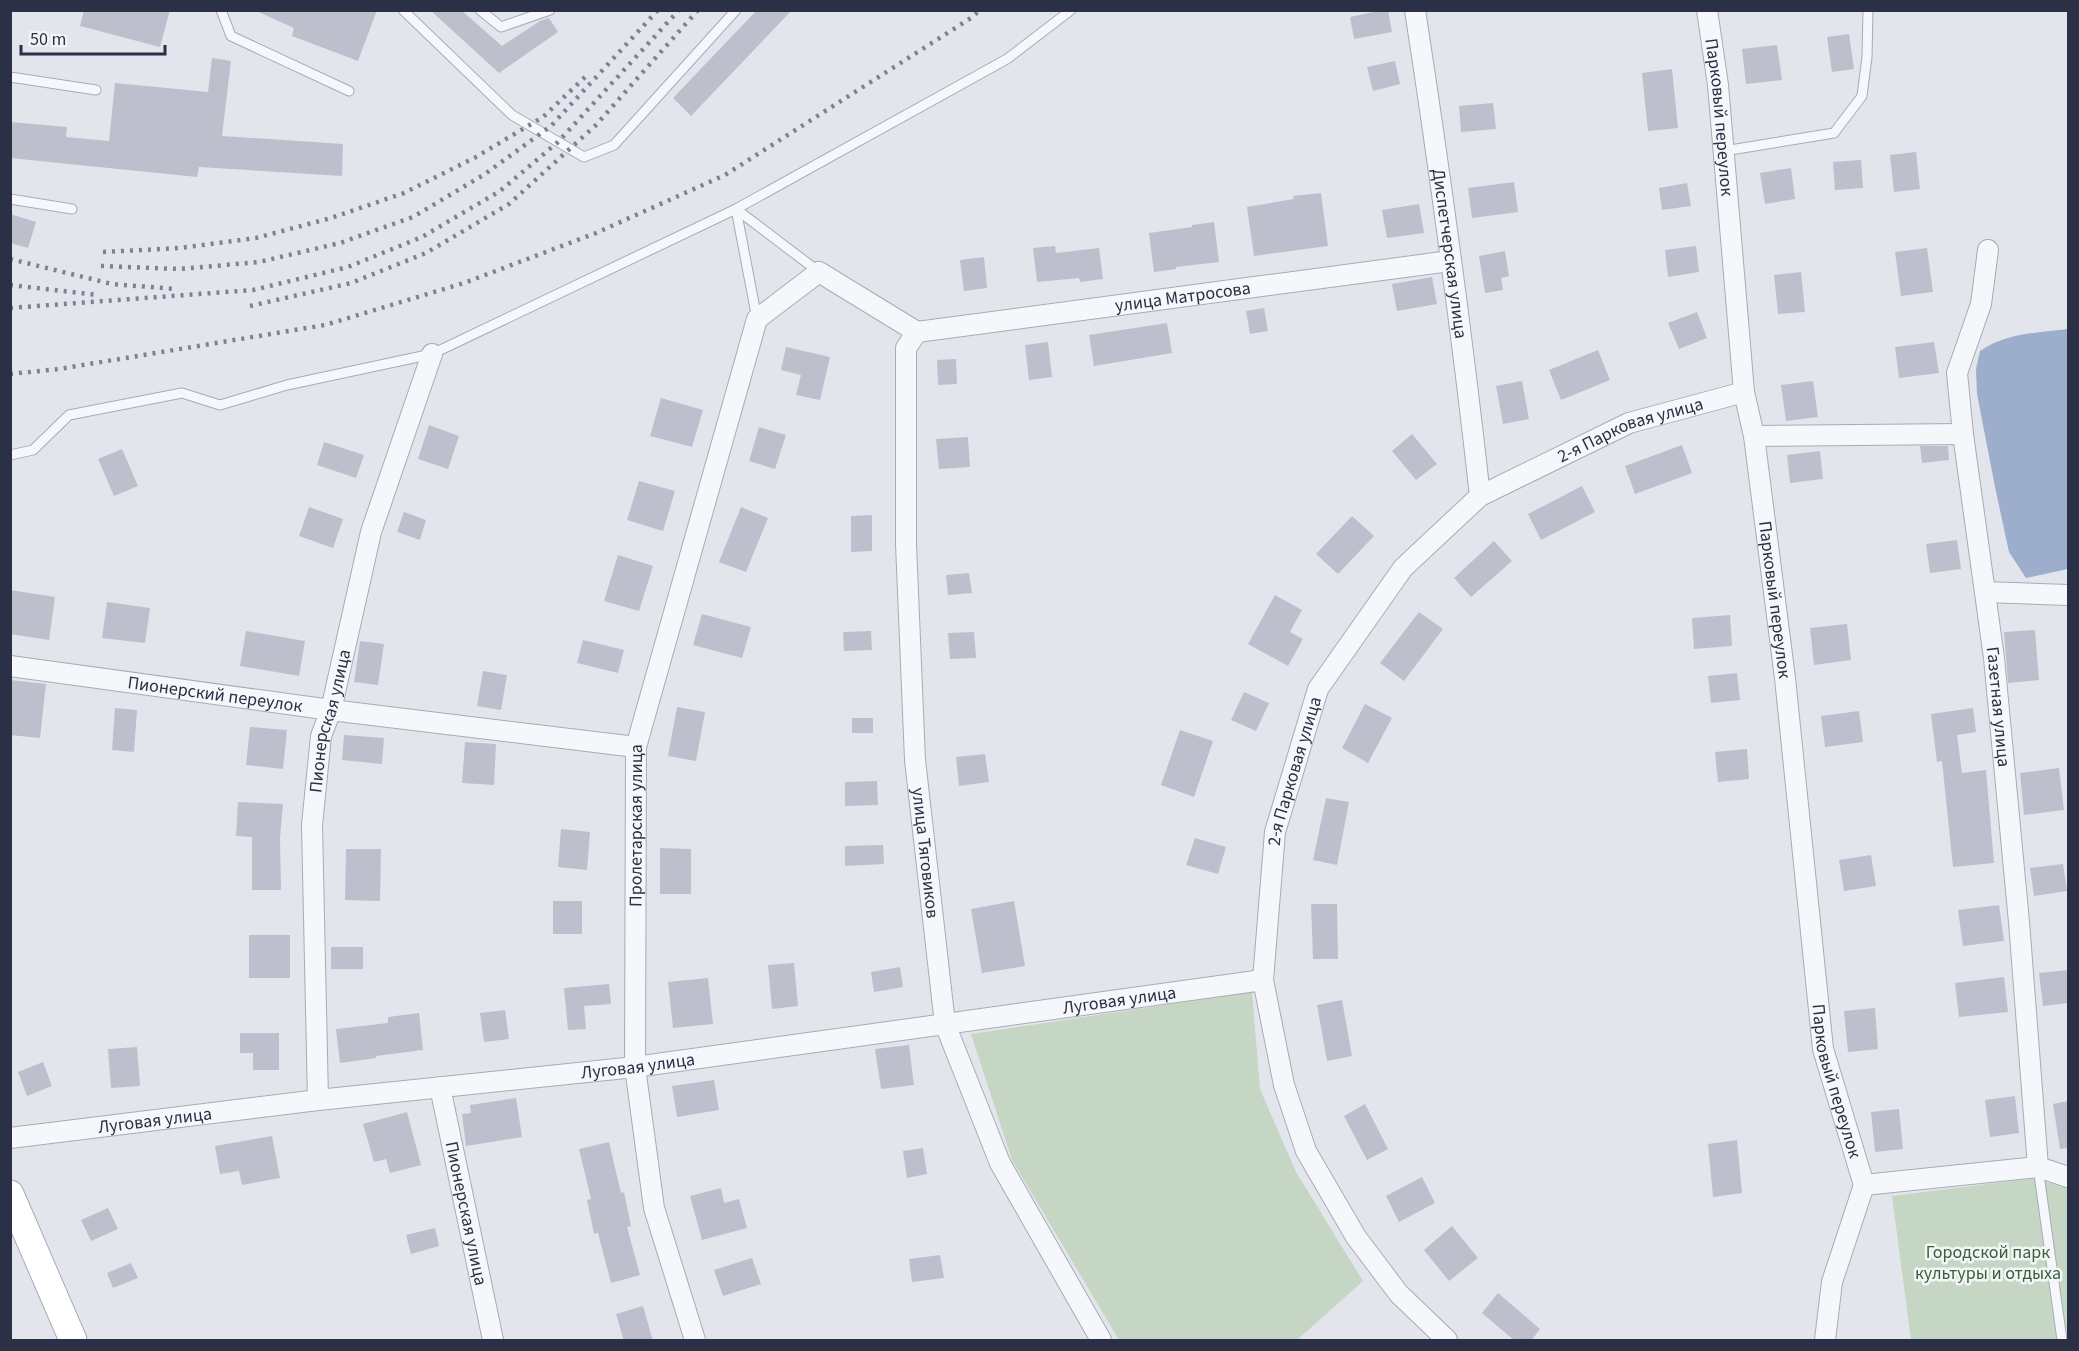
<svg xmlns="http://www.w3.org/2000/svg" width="2079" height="1351" font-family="'Source Sans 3',sans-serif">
<rect width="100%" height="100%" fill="#e3e5ec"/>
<path fill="#c6d6c4" d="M1252 992 1260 1089 1296 1172 1363 1281 1297 1340H1119L1012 1160 971 1034Z
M2035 1178 2068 1189V1340H1911L1892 1196Z"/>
<path fill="#9dadcc" d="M2068 329V569L2026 578 2009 552 1995 487 1977 394 1976 369 1980 351C2007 333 2036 333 2068 329Z"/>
<path fill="#bdc0cc" d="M84 10H170L160 47 80 26Z
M254 10H377L358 61 292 36 294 28Z
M430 10H461L502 46 540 21 549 18 558 32 499 73Z
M757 10H792L691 116 673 98Z
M1383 10H1388L1392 32 1354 39 1350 17Z
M1849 34 1854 69 1832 72 1827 37Z
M1777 45 1782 80 1746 84 1742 49Z
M212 58 231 61 222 136 343 144 342 176 199 167 197 177 10 158V122L67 127 66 137 109 141 115 83 208 92Z
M1395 61 1400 84 1373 91 1367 67Z
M1672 69 1678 128 1648 131 1642 73Z
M1493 103 1496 129 1461 132 1459 106Z
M1916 152 1920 189 1894 192 1890 155Z
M1861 160 1863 188 1835 190 1833 162Z
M1791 168 1795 199 1765 204 1760 173Z
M1514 182 1518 212 1472 218 1468 188Z
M1687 183 1691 206 1662 210 1659 188Z
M1321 193 1328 246 1254 256 1247 207 1294 199 1293 196Z
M1419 204 1424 233 1387 238 1382 210Z
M10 214 36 222 28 248 10 243Z
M1214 222 1219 262 1176 267V269L1154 272 1149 233 1192 227V225Z
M1055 246 1056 253 1099 248 1103 279 1080 282 1079 278 1037 282 1033 248Z
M1696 246 1699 272 1668 277 1665 250Z
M1927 248 1933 292 1901 296 1895 252Z
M1505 251 1509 276 1501 278 1503 290 1485 293 1479 256Z
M984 257 987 288 964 291 960 260Z
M1801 272 1805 312 1778 314 1774 275Z
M1432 277 1437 304 1397 311 1392 284Z
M1264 308 1268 331 1250 334 1246 311Z
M1697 312 1707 338 1679 349 1668 323Z
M1167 323 1172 353 1094 366 1089 335Z
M1048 342 1052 377 1029 380 1025 345Z
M1934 342 1939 373 1899 378 1895 347Z
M786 347 830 357 820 400 796 395 801 375 781 370Z
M1598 350 1610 380 1561 400 1549 370Z
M956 359 957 384 938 385 937 360Z
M1522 381 1529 419 1503 424 1496 386Z
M1813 381 1818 417 1786 421 1781 385Z
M661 398 703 410 692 447 650 436Z
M429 425 459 436 448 469 418 459Z
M759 427 786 435 775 469 749 461Z
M1412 434 1437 464 1416 480 1392 451Z
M968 437 970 467 939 469 936 439Z
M324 442 364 455 356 478 317 465Z
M1682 445 1692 473 1635 494 1625 466Z
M1920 446H1948L1949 460 1922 463Z
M122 449 138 486 114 496 98 459Z
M1820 451 1823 479 1790 483 1787 455Z
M639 481 675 491 663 531 627 520Z
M1582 486 1595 512 1541 540 1528 514Z
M309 507 343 519 333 548 299 536Z
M741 507 768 518 746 572 719 562Z
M404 512 426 520 420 540 397 532Z
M872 515V551L851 552V516Z
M1352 516 1374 536 1338 574 1316 554Z
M1957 540 1961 569 1930 573 1926 544Z
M1494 541 1512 561 1471 597 1454 578Z
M618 555 653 566 639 611 604 601Z
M969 573 972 593 948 595 946 575Z
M10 590 55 597 49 640 10 634Z
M1275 595 1302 610 1290 632 1303 639 1288 666 1248 644Z
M107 602 150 608 145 643 102 638Z
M1419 612 1443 629 1404 681 1380 663Z
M702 614 751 627 742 658 693 645Z
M1730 615 1732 646 1694 649 1692 618Z
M1847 624 1851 660 1814 665 1810 628Z
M2035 630 2039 680 2008 683 2004 632Z
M246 631 305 641 299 676 240 666Z
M871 631 872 650 844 651 843 632Z
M974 632 976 658 950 659 948 633Z
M583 640 624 650 618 673 577 663Z
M360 641 384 644 378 685 354 682Z
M483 671 507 675 501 710 477 706Z
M1737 673 1740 700 1711 703 1708 676Z
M10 680 46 684 40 738 10 735Z
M1244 692 1269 703 1256 731 1231 720Z
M1365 704 1392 718 1368 763 1342 748Z
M677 707 705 712 696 761 668 756Z
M115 708 137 710 134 752 112 750Z
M1973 708 1976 732 1957 735 1962 773 1986 770 1994 863 1953 867 1942 761 1937 762 1931 714Z
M1859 711 1863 742 1825 747 1821 716Z
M852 718H873V733H852Z
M250 727 287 730 283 769 246 765Z
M1180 730 1213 741 1194 797 1161 785Z
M344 735 384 738 382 764 342 760Z
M465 742 496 744 494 785 462 783Z
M1747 749 1749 779 1718 782 1715 752Z
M985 754 989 782 959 786 956 757Z
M2059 768 2064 810 2024 815 2020 773Z
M877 781 878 805 845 806V782Z
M1326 798 1349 802 1337 865 1313 860Z
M238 802 283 804 280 838 281 890H252V837L236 836Z
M561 829 590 832 587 870 558 867Z
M1195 838 1226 847 1218 874 1186 865Z
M883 845 884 864 845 866V846Z
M660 848 691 849V894H660Z
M346 849H381L380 901 345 900Z
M1871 855 1876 886 1844 891 1839 860Z
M2063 864 2067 891 2034 896 2030 868Z
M553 901H582V934H553Z
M1014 901 1025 966 982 973 971 909Z
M1311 904H1337L1338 959H1313Z
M1999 905 2004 941 1963 946 1958 910Z
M249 935H290V978H249Z
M331 947H363V969H331Z
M794 963 798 1006 772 1009 768 965Z
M900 967 903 987 874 992 871 972Z
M2068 970V1003L2043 1006 2039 973Z
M2004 977 2008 1012 1959 1017 1955 983Z
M708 978 713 1024 673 1028 668 982Z
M609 984 611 1004 584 1006 586 1029 568 1030 564 988Z
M1342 1000 1352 1056 1327 1061 1317 1005Z
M1875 1008 1878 1049 1848 1052 1844 1011Z
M505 1010 509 1039 484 1042 480 1013Z
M419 1013 423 1050 376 1056V1058L340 1063 336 1029 388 1023V1017Z
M240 1033H279V1070H253V1053H240Z
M909 1045 914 1085 881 1089 875 1049Z
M137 1047 140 1086 111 1088 108 1049Z
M43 1062 52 1086 27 1096 18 1072Z
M714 1080 719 1110 677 1117 672 1086Z
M2015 1096 2019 1133 1990 1137 1985 1100Z
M516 1098 522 1137 466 1146 462 1114 471 1113 470 1105Z
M2068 1101V1148L2060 1149 2053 1104Z
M1365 1104 1388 1149 1367 1160 1344 1116Z
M1899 1109 1903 1149 1875 1152 1871 1112Z
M407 1112 421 1165 390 1173 386 1159 374 1162 363 1124Z
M272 1136 280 1178 242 1185 239 1171 220 1174 215 1146Z
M1737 1140 1742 1193 1713 1197 1708 1144Z
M609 1142 621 1193 624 1192 631 1226 627 1227 640 1275 611 1283 598 1233 594 1234 587 1200 591 1199 579 1149Z
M923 1148 927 1174 907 1178 903 1151Z
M1422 1177 1435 1203 1399 1222 1386 1196Z
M721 1188 724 1203 739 1199 747 1228 702 1240 690 1196Z
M108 1208 118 1229 91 1241 81 1220Z
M1452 1226 1478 1258 1449 1281 1424 1250Z
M435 1228 439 1246 411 1254 406 1235Z
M940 1255 944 1278 912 1282 909 1259Z
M752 1258 761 1284 723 1296 714 1270Z
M131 1263 138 1278 113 1288 107 1273Z
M1498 1293 1540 1329 1531 1341H1515L1482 1313Z
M643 1306 653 1341H624L616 1314Z"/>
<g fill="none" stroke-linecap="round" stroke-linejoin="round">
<defs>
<path id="service" d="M221 10 231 36 349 91
M403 10 512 115 584 157 614 145 736 10
M480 10 501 27 550 10
M10 77 96 90
M1724 151 1834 133 1862 96 1867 57 1868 10
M10 199 72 209
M736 209 757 319
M736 209 819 272
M10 455 33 450 69 415 182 393 220 405 287 385 432 354 736 209 1007 59 1071 10
M2038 1167 2062 1340"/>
<g id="minor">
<path id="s1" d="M1415 10C1440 172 1462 334 1480 496"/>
<path id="s2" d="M1707 10 1718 85 1744 392 1754 436 1785 678 1823 1049 1864 1185"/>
<path id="s3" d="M1988 250 1981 304 1957 373 1963 434 1994 658 2019 922 2038 1167"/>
<path id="s4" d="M917 332 906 348V544L915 760 945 1024 1000 1163 1101 1340"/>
<path id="s5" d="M917 332 1450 261"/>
<path d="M1754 436 1963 434"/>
<path d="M1985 592 2068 595"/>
<path id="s6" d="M10 666 331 710 636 747"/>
<path id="s7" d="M440 1087 493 1340"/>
<path id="s8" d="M318 1100 312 825 321 736 331 710 371 532 432 354"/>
<path id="s9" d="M10 1138 318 1100 635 1067 1263 980"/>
<path d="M1864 1185 2038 1167 2068 1177"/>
<path id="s10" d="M695 1340 654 1208 635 1067 636 747 757 319 819 272 917 332"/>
<path id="s11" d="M1447 1340 1399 1294 1356 1237 1306 1151 1284 1085 1263 980 1275 832 1318 689 1403 568 1480 496 1629 423 1744 392"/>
<path d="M1825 1340 1832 1282 1864 1185"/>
</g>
<path id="secondary" d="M10 1194 73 1340"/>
</defs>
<use href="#service" stroke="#a8abb7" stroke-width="11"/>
<use href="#minor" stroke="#a8abb7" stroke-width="22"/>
<use href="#secondary" stroke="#a8abb7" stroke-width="29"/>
<use href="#service" stroke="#f6f7fa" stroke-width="9"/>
<use href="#minor" stroke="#f6f7fa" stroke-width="20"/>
<use href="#secondary" stroke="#fff" stroke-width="27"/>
<path stroke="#7c8296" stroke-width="4.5" stroke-dasharray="3 6" stroke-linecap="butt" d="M103 252 180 248 256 238 331 218 404 193 476 157 543 117 585 77
M10 259 112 284 175 289
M101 266 180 269 259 262 340 243 413 217 485 174 551 126 658 10
M10 285 98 295
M250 306 351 283 426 253 509 204 596 125 698 10
M10 308 253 290 348 267 422 237 500 191 558 142 679 10
M10 374 59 369 325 325 464 283 596 233 725 175 971 18 980 10"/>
</g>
<g text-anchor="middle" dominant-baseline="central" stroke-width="5" stroke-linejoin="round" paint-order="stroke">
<g font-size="18" fill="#2a3045" stroke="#f3f5f9">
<text stroke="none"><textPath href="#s2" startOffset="108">Парковый переулок</textPath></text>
<text stroke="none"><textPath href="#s1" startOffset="246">Диспетчерская улица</textPath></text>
<text stroke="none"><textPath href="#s5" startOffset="268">улица Матросова</textPath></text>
<text stroke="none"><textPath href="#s11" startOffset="1130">2-я Парковая улица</textPath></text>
<text stroke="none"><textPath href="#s2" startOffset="594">Парковый переулок</textPath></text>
<text stroke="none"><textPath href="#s6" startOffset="207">Пионерский переулок</textPath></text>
<text stroke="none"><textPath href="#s3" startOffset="464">Газетная улица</textPath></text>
<text stroke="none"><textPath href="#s8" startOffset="381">Пионерская улица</textPath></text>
<text stroke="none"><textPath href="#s11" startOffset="626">2-я Парковая улица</textPath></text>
<text stroke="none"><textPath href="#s10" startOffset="522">Пролетарская улица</textPath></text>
<text stroke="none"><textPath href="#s4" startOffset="525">улица Тяговиков</textPath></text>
<text stroke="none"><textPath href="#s9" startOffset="1118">Луговая улица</textPath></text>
<text stroke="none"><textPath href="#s9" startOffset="632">Луговая улица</textPath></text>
<text stroke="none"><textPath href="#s2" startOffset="1080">Парковый переулок</textPath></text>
<text stroke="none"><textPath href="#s9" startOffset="146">Луговая улица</textPath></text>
<text stroke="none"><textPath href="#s7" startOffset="129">Пионерская улица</textPath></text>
</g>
<g font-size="18" fill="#396137" stroke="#f3f5f9">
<text x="1988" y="1252">Городской парк<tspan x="1988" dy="21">культуры и отдыха</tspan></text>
</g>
</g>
<rect width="2079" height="1351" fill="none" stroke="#2a3045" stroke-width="24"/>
<path d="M21 45v9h144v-9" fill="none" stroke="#2a3045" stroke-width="3"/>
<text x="30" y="45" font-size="18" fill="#2a3045" stroke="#f3f5f9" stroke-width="4.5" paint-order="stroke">50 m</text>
</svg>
